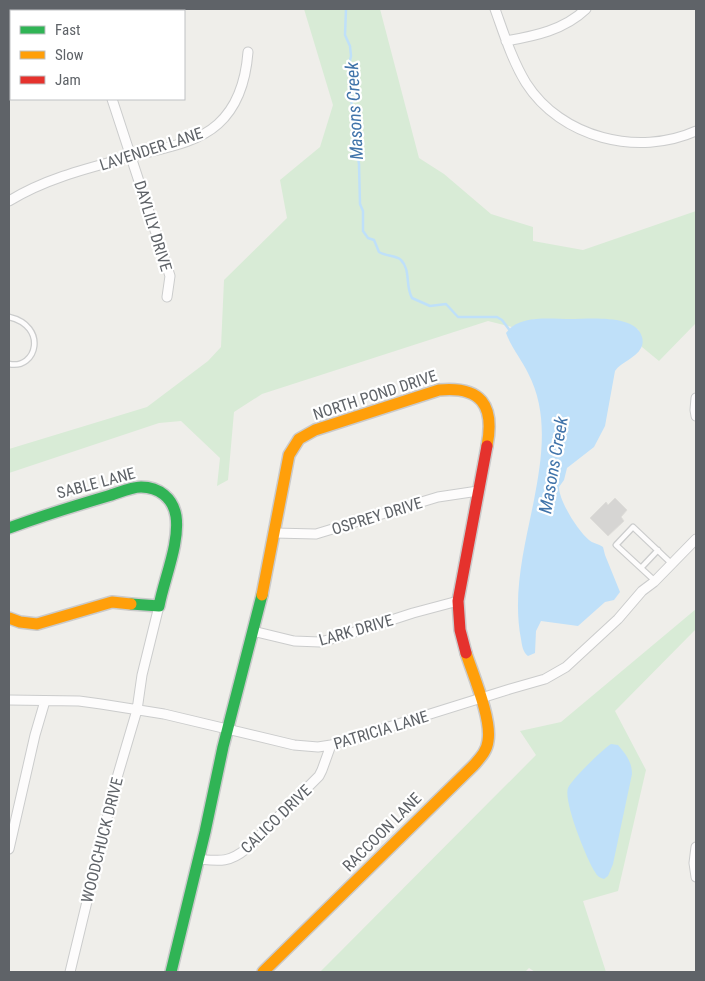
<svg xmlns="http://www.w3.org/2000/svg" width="705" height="981" font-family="'Roboto Condensed',sans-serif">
<rect width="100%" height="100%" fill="#efeeea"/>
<path fill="#d8ebd6" d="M90 9H178L174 11H91Z
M304 9H380L419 158 444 174 491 214 533 227V241L583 250 696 211V323L659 361 642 347 638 329 535 319 512 327 488 321 262 394 234 412 228 480 217 486 220 458 181 421 159 423 9 473V449L147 407 208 361 221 347 224 280 287 218 280 180 320 147 333 105Z
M696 609V629L615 711 646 770 618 891 583 901 606 972H535L529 968 525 972H320L536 755 520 731 561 722Z"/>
<path fill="#bfe0f9" d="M571 319C589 319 636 314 642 337 643 340 643 345 641 348 636 358 621 362 615 371L605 426 594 447 567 468 564 480 559 487C559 501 578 531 589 540 592 543 599 544 603 547L605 555 620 592 614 600 605 602 578 626 541 621 536 631 535 653 528 656C523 652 522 646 521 639 512 593 525 545 534 500 542 458 549 413 528 373 522 360 511 347 506 333 519 314 551 319 571 319Z
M611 744 618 745C626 754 632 762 632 774L613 864 608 876 604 879C600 878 597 876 595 872 587 860 563 801 568 788 572 779 602 750 611 744Z"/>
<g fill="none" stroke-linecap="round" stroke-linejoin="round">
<path stroke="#bfe0f9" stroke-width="2.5" d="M346 9 345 35 350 46 351 56 350 60V85L352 90 351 96 354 133 359 164 360 204 363 211V231L368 238 374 240 379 252C385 256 398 256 401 260 411 270 405 286 412 298L430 306 446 304 458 317H497L502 320 511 332"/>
</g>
<path fill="#d6d5d3" stroke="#deddd9" d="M615 498 627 510 621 517 624 521 608 536 590 518 606 502 608 505Z"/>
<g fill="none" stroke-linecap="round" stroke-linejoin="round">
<defs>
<path id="lane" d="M9 317C48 326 37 370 9 364
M641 568 658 550
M655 581 616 545 633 527 672 564"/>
<path id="street" d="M83 9 84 11
M495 9C504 34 512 60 526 83 561 138 638 157 696 131
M506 41C535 36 564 30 586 9
M112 99 170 276 167 297
M9 201C48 177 93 167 137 155 164 148 197 143 218 124 238 106 246 78 248 52
M696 398 695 410 696 416
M274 533 316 534 438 497 478 491
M253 631 294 641 320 642 339 637 413 613 458 601
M9 700 79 701 101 704 164 714 294 745 318 747 331 745 510 689 545 679 566 667 618 619 642 591 654 582 696 539
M696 847 694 863 696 877
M9 849 35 735 45 701
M198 859C219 861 229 863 246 849L319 776 322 770 331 745
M70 972 116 781 137 710 142 675 159 606"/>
<path id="fast" d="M9 528C42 516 74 506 108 496 118 493 131 487 141 487 159 487 173 498 176 516 180 543 164 579 159 606L131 604
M171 972 205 832 223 747 262 595"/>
<path id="slow" d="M262 595 289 455 299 439 315 430 439 390C481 386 495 405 487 446
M9 618 20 622 37 624 112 602 131 604
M263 972 474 765C480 758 487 751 488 741 492 719 473 675 466 653"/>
<path id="jam" d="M466 653 460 630 458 601 487 446"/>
</defs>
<use href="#lane" stroke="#cbcccc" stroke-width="7"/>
<use href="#street" stroke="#cbcccc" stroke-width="11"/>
<use href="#fast" stroke="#cacacb" stroke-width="14"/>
<use href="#slow" stroke="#cacacb" stroke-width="14"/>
<use href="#jam" stroke="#cacacb" stroke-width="14"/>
<use href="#lane" stroke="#fdfcfc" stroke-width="4.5"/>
<use href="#street" stroke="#fdfcfc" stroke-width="9"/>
<use href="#fast" stroke="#30b455" stroke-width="11"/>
<use href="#slow" stroke="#ff9f0a" stroke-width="11"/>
<use href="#jam" stroke="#e5322d" stroke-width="11"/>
</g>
<g text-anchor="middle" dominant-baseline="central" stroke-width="4.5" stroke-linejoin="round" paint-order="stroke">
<g font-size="16" fill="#5f6368" stroke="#fff">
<text transform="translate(151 149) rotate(-18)">LAVENDER LANE</text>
<text transform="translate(153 226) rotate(73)">DAYLILY DRIVE</text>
<text transform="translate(375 395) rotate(-18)">NORTH POND DRIVE</text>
<text transform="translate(96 483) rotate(-15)">SABLE LANE</text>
<text transform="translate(377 516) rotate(-17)">OSPREY DRIVE</text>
<text transform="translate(356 630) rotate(-16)">LARK DRIVE</text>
<text transform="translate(381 730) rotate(-17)">PATRICIA LANE</text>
<text transform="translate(276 819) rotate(-44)">CALICO DRIVE</text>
<text transform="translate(382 832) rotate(-45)">RACCOON LANE</text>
<text transform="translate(102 840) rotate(-76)">WOODCHUCK DRIVE</text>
</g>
<g font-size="18" font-style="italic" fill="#4174aa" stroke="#fff">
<text transform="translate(354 111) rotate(-93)">Masons Creek</text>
<text transform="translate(553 465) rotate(-80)">Masons Creek</text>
</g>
</g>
<rect width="705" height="981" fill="none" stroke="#5f6368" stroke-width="20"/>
<rect x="10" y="10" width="175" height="90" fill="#ffffff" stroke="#bfc1c3"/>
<rect x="20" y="26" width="25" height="8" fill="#30b455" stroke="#bfc1c3"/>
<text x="55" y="35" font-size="15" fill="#5f6368">Fast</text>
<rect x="20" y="51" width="25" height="8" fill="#ff9f0a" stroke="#bfc1c3"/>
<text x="55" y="60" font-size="15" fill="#5f6368">Slow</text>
<rect x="20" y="76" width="25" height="8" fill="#e5322d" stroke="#bfc1c3"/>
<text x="55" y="85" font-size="15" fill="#5f6368">Jam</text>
</svg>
